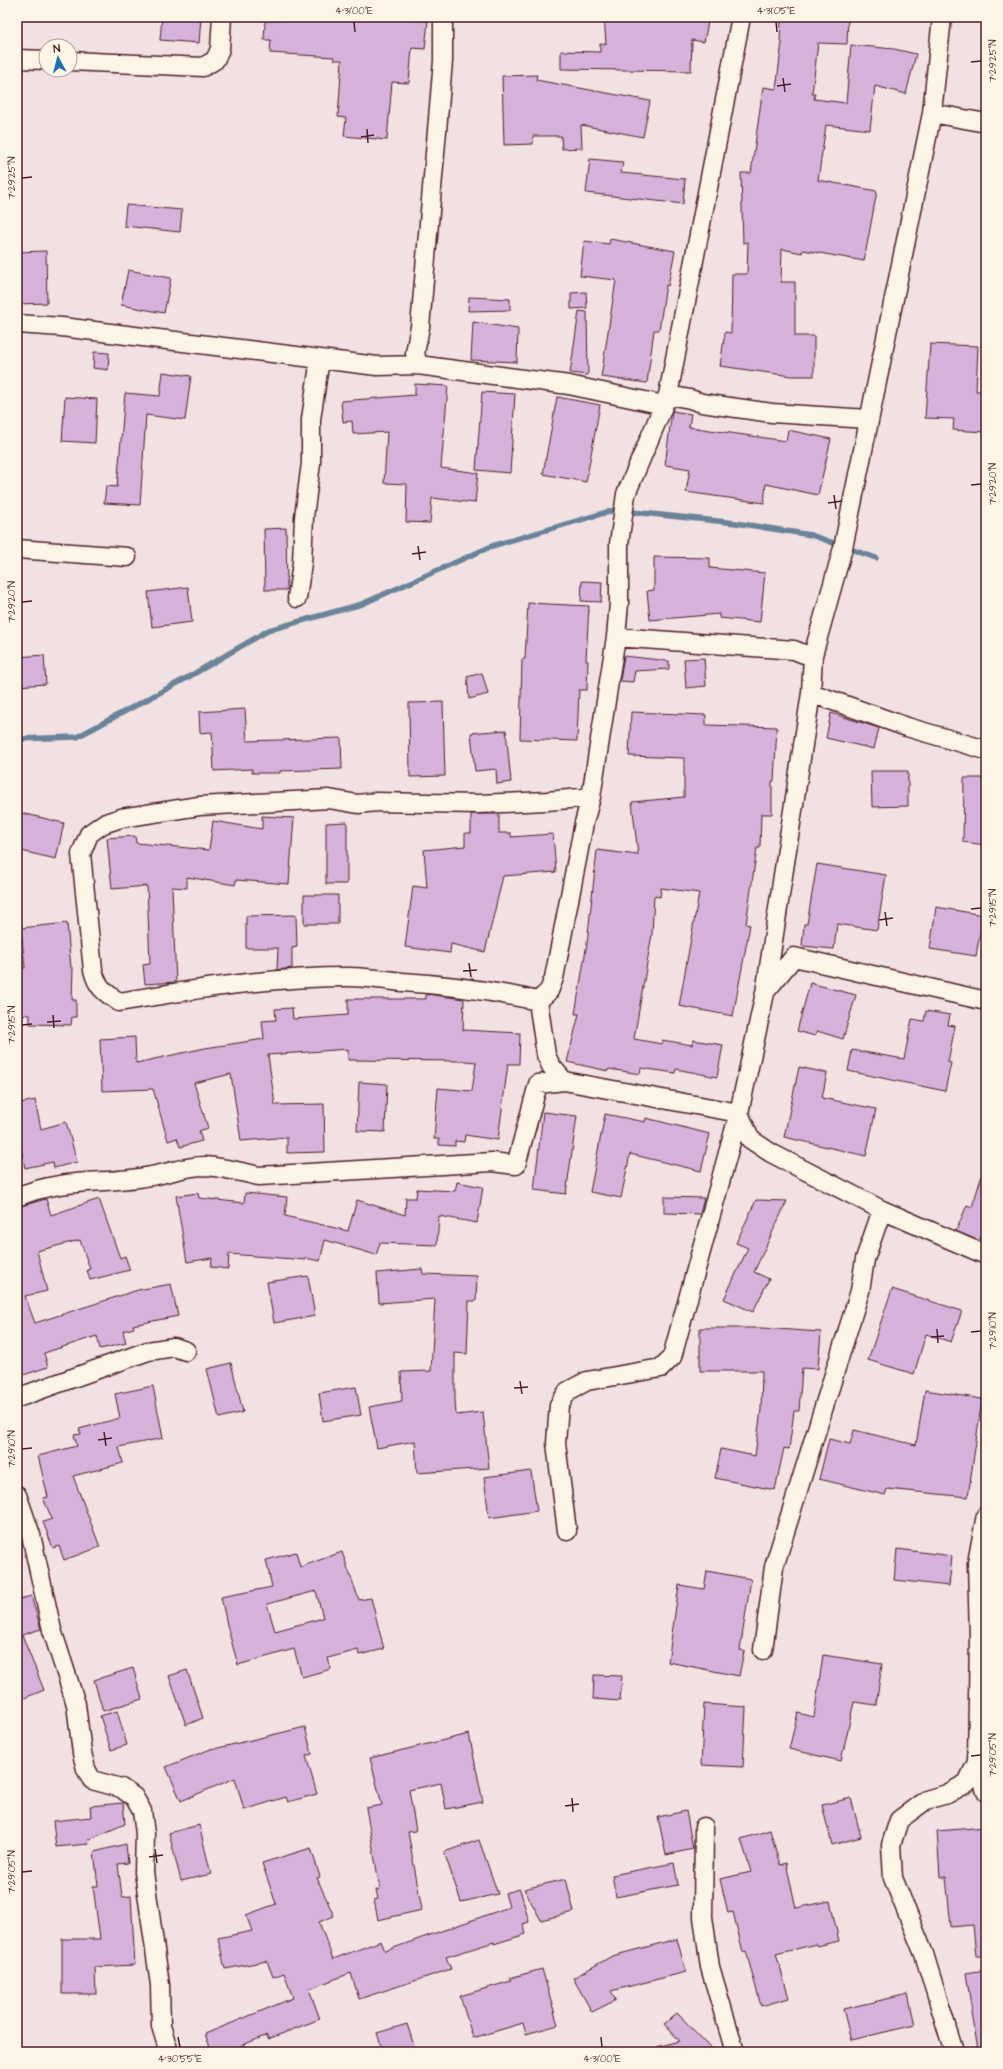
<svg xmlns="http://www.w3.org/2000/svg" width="1003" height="2069" font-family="'Architects Daughter',sans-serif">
<rect width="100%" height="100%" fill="#f1e1e2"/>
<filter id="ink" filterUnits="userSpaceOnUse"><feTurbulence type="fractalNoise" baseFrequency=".025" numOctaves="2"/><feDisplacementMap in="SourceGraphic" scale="8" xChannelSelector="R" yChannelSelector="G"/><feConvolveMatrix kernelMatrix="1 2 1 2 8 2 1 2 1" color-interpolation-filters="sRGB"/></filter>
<g filter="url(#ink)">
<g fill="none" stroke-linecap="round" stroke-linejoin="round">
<path stroke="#6a8398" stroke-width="5.5" d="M17 739 77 737 185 679 269 630 362 604 492 546 614 510 736 523 811 535 876 558"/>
</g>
<path fill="#d6b1da" stroke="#4a1f2b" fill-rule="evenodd" d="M162 17H201L199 43 160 40Z
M286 17 336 19V17H407V19L428 21 425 49 412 48 409 83 392 82 387 140 344 136 346 118 338 117 342 60H334V57L270 53 271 40H264L265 21 286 20Z
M604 17H709L704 42 692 40 691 71 561 69V51L600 52V44H606Z
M781 17H848L847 44 818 43 812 94H815L814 99 846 103 851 45 894 49 916 54 906 94 875 86 870 130 826 125 818 180 877 191 864 261 803 250 802 253 782 249 781 282H795V336H814V376H791L720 366 725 332 731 333 732 274H747L748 242 743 243 741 173H751L763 87 776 89 782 42H780Z
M537 75 536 80 650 101 643 137 581 125 582 148 562 149 561 136H533V144L504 145 502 76Z
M590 159 623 162 621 173 685 179 683 204 586 193Z
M126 205 182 210 180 232 124 226Z
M610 239 675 251 668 286 666 285 659 330H654L647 383 601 377 616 280 580 276 584 241 609 244Z
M46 251 47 303 17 304V252Z
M128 270 171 278 164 313 121 305Z
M586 292 587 308 571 309V293Z
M469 297 510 299V310L468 311Z
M579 311 587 312 588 375 570 373Z
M473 322 518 329 517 362 471 360Z
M930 344 978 346 976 391H986V432L953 430 954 419 925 418Z
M94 352 109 353 108 370 93 368Z
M163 372 191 376 185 420 146 415 140 505 104 503 106 486 117 487 125 393 160 396Z
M415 384 448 386 441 468 478 473 475 503 432 498 430 523 406 522 407 484 384 483 387 432 353 434 352 421 343 422 341 401 415 395Z
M482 392 515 394 510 473 476 470Z
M65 397 97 399 95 443 62 441Z
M557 397 600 405 586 482 543 474Z
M672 411 691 414 689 427 786 441 788 430 831 439 818 495 766 484 764 503 686 492 690 469 665 465Z
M286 528 287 590H265L264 529Z
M654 557 710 558V568L765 573 760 622 719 618V614L650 620 647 591 654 590Z
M582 581 602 582 601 602 581 601Z
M188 587 192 622 152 627 148 592Z
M528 603 589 606 586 661H588L587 690H579L577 741 520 739 522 659H525Z
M44 655 46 684 17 686V657Z
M624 656 669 661V669L635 671 633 682 620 681Z
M704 658 706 686 686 688 684 659Z
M482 673 488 694 469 699 467 677Z
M443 702 445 776 410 777 409 703Z
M245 709 247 741 341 738 342 769 280 771V773H252V769L214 771 212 732 200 733 199 712Z
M631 712 706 715V725L777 727 774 781H772V814H761L760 848H757L746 924 750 925 733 1016 679 1006 699 893 661 888 660 897 654 896 652 934 634 1039 662 1044V1040L692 1045 693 1040 723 1045 717 1077 676 1069 675 1073 641 1068 640 1074 609 1069 608 1071 567 1062 579 1014H575L587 943 597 850 638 855 632 802 684 797V758L629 756Z
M831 713 879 728 874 749 826 738Z
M506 730 511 782 497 784 496 769 475 771 471 733Z
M871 771H908V806L872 807Z
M964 778H983V782L986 783V845L963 842Z
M17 812 64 823 56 859 17 850Z
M471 814H499V833H511V837L553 834 556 872 503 876 485 952 451 944 450 953 405 947 413 886 427 888 424 850 465 846V833H471Z
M262 816 294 818 289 884 236 880 235 885 187 877V888L172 887 176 982 145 984 143 965 150 964 147 886 112 889 107 838 135 836 136 843 209 850 213 821 262 829Z
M347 822V884H326V823Z
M817 864 886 875 877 930 837 924 834 949 802 946 804 924H807Z
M304 895H338V924H304Z
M936 907 983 915 976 956 930 949Z
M296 915 297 947 292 948V968L277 970 278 948H246V916Z
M67 923 71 968H73L72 1000H76V1017H72L71 1025 30 1024V1015L17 1014V968H25L21 928Z
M810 983 856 995 843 1039 817 1031 815 1036 797 1031Z
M426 994 464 999 463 1030 520 1033 519 1064H508L498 1140 465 1135 464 1142 455 1141V1146L439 1145V1139H434L438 1088 472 1091 476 1062 466 1061 348 1060V1049L268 1055 275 1105 324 1104 325 1152 287 1153V1137L241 1141 231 1074 194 1083 208 1128 199 1131 202 1141 180 1147 177 1138 168 1141 153 1089 102 1091 100 1039 135 1037 136 1063 205 1048 264 1039 262 1021 276 1020 275 1009 292 1008 293 1019 348 1015V999H426Z
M926 1011 950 1015 948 1025 955 1026 948 1062 951 1063 945 1091 848 1071 852 1050 904 1059 912 1019 924 1021Z
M799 1067 827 1073 822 1098 876 1109 866 1156 784 1137Z
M359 1082 387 1084 385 1132 357 1131Z
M35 1100 41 1129 66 1122 77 1162 54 1168 53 1162 25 1168 17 1128V1104Z
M543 1112 577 1116 566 1194 534 1190Z
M605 1114 645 1122 646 1118 710 1134 701 1171 630 1154 621 1198 590 1192Z
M982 1175H986V1225L979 1241 956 1231 967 1205 972 1207Z
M457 1182 483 1187 477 1223 439 1216 437 1245 380 1243 376 1255 325 1240 320 1261 305 1258 306 1260 229 1254 228 1269 211 1267 212 1258 187 1262 176 1196 198 1193 199 1198 244 1203 245 1193 287 1197 285 1216 348 1231 357 1200 405 1215 406 1198H416L417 1189 455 1191Z
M664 1197 704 1198 700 1214 664 1213Z
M46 1199 51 1215 99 1199 120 1258 125 1256 130 1270 90 1280 87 1270 90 1269 80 1240 37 1251 47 1291 25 1296 35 1323 138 1290 171 1284 178 1316 133 1325 134 1328 123 1331 126 1343 100 1349 97 1336 44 1353 48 1367 17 1377V1207Z
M756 1200 787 1201 754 1272 769 1279 753 1312 724 1299 748 1248 736 1243Z
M422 1269 423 1274 477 1276 476 1301H469L467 1354 455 1353V1398L456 1415 483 1412 489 1468 417 1473 415 1441 377 1448 369 1407 402 1401 401 1372 431 1371 435 1299 379 1303 377 1273Z
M308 1276 315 1316 274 1323 267 1282Z
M892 1289 962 1311 951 1342 926 1334 914 1374 868 1360Z
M700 1328H762L821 1332 818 1369 802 1368 799 1411H794L789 1449 784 1448 775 1490 715 1478 721 1449 755 1456 761 1409 762 1371H700Z
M231 1363 243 1412 219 1418 207 1369Z
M153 1386 163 1438 119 1447 123 1463 73 1476 100 1547 64 1560 59 1546 53 1548 43 1522 52 1519 43 1498 48 1497 38 1456 77 1446 74 1435 81 1434 79 1429 120 1418 115 1394Z
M356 1387 361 1415 323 1421 319 1393Z
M925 1390 982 1399 968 1497 887 1489 885 1495 819 1479 829 1439 850 1444 854 1430 916 1445Z
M531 1471 537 1511 489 1518 484 1477Z
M897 1549 952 1556 949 1586 894 1580Z
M296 1552 300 1567 342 1552 359 1600 371 1598 384 1649 359 1655 358 1650 328 1658 331 1669 302 1677 294 1649 238 1665 228 1629 221 1597 272 1587 266 1560ZM316 1591 323 1618 275 1631 267 1604Z
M707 1571 751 1579 740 1650 744 1651 739 1676 668 1662 679 1585 704 1589Z
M31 1596 41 1629 22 1635 44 1690 17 1701V1600Z
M823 1655 882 1664 876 1705 854 1702 841 1761 789 1749 798 1713 814 1717Z
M133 1668 142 1699 103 1711 94 1680Z
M187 1670 203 1718 186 1725 169 1676Z
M594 1675 622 1676 620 1701 593 1699Z
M704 1704 746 1707 743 1767 701 1765Z
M117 1711 127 1745 111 1750 100 1716Z
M305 1727 312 1754 306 1756 317 1794 288 1802 286 1797 244 1810 235 1778 181 1801 166 1767 213 1748 214 1749Z
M469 1734 483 1802 446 1809 441 1783 409 1790 416 1831 408 1832 422 1910 378 1920 374 1900 378 1899 376 1890 380 1889 366 1808 382 1805 370 1758Z
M851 1798 861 1837 832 1845 822 1805Z
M123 1803 125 1824 88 1840 89 1844 56 1847 53 1821 91 1817 90 1806Z
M686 1811 693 1849 666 1855 658 1817Z
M199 1825 211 1874 181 1881 169 1833Z
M986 1827V1956H976L973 1925 951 1927 946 1877H940L937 1831Z
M770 1830 780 1865 786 1863 796 1908 830 1901 839 1941 817 1946 816 1944 776 1954 789 1998 761 2006 746 1951 743 1952 733 1912 728 1913 720 1879 751 1872 741 1839Z
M479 1840 498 1894 461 1902 444 1852Z
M126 1844 128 1863 118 1864 122 1897 131 1896 135 1965 95 1967 96 1994H62V1939H100L93 1886H98L94 1852Z
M311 1848 320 1877 317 1878 334 1916 319 1922 333 1959 381 1941 385 1951 509 1907 505 1893 520 1889 529 1922 523 1924 526 1934 494 1944V1942L446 1957 451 1969 359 1999 351 1973 309 1989 320 2019 268 2039 267 2035 226 2052H212L205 2034 293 1998 284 1973 273 1977 267 1961 225 1969 218 1938 252 1931 246 1915 276 1904 262 1863Z
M674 1863 678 1885 616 1897 612 1875Z
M566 1879 574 1912 541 1920 524 1889Z
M677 1939 686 1972 611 1991 616 2000 592 2012 573 1978 612 1956Z
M542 1969 558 2025 526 2034 523 2023 473 2038 460 1996 511 1981 510 1978Z
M986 1970V2051H978L966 1973Z
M908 1994 915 2025 851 2040 843 2009Z
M677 2013 715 2052H657V2047L680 2041 664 2024Z
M407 2024 416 2052H383L377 2033Z"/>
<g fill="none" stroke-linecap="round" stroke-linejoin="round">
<defs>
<path id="minor" d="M17 59 46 60
M70 61 203 67 215 60 220 49 222 17
M932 113 986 123
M17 324 62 327 377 366 418 365 415 353 420 327 443 61V17
M418 365 569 385 664 405
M668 395 690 399 702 403 772 413 868 419
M17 549 127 557
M297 598 302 563 304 517 311 463V419L320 359
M813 655 843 548 932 113 942 17
M811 693 907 727 986 750
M765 992 794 957 986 1001
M538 1001 549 991 554 978 584 823 591 797 616 637
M564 1081 551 1066 546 1055 538 1001C493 991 449 985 403 982 385 980 366 977 348 977 271 977 195 989 119 1002 104 992 97 987 93 970L81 854 89 834 103 824 121 818 199 806 294 801 329 799 358 804 376 802 478 804 547 801 591 797
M17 1197C63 1177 104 1185 151 1176 169 1173 186 1166 205 1166 223 1167 240 1172 259 1176L492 1162 516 1165 538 1084 564 1081 739 1113 750 1139 771 1153 882 1210 986 1255
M17 1398 148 1351 174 1347 186 1351
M17 1495 31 1535 52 1630 76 1704 82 1753 86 1769 92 1780 121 1788 134 1797 142 1811 145 1834 144 1872 160 1985 161 2026 169 2052
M986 1515 977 1563 979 1636 977 1762 986 1792
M567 1531 556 1443 559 1405 568 1391 587 1381 661 1368 672 1357 739 1113 765 993 811 693 813 655 804 654 794 650 616 637 619 603V544L626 494 668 395 741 17
M763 1650 774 1567 860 1291 865 1259 882 1210
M704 1827 703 1917 710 1967 735 2052
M954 2052 924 1954 893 1878 891 1845 899 1820 926 1800 947 1794 967 1783 977 1762"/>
</defs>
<use href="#minor" stroke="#4a1f2b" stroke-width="21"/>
<use href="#minor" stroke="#fcf5e5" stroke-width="18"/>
</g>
</g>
<path fill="none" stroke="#4a1f2b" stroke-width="1.5" d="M354 22 355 32M776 22 777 32M971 62 981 61M783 78 785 92M777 86 791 84M367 129 368 143M361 137 374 135M22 178 32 177M971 485 981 484M834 495 836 509M828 503 842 501M418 546 420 560M412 554 426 552M22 602 32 601M971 909 981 908M885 912 887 926M879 920 893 918M469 963 471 977M463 971 477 970M53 1015 54 1028M47 1022 61 1021M22 1025 32 1024M937 1329 938 1343M971 1332 981 1331M931 1337 944 1336M520 1381 522 1394M514 1388 528 1387M104 1432 106 1446M98 1440 112 1438M22 1449 32 1448M971 1756 981 1755M572 1798 573 1812M565 1806 579 1804M155 1849 157 1863M149 1857 163 1855M22 1872 32 1871M178 2037 180 2047M601 2037 602 2047"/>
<rect width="1003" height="2069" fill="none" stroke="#fcf5e5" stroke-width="44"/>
<g transform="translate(58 58) rotate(353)"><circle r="19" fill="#fcf5e5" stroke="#b59f9b"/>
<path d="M0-3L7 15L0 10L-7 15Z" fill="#1f6fb2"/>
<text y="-6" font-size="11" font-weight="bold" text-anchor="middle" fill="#4a1f2b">N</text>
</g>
<rect x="22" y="22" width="959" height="2025" fill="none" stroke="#4a1f2b" stroke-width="1.5"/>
<g font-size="10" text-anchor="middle" fill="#4a1f2b">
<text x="354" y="14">4°31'00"E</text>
<text x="776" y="14">4°31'05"E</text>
<text transform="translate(992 61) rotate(-90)" y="4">7°29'25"N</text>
<text transform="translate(11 178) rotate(-90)" y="4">7°29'25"N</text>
<text transform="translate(992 484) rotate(-90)" y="4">7°29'20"N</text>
<text transform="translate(11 602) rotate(-90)" y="4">7°29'20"N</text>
<text transform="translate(992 908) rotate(-90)" y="4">7°29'15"N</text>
<text transform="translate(11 1025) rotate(-90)" y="4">7°29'15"N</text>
<text transform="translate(992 1331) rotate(-90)" y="4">7°29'10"N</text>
<text transform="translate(11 1449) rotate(-90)" y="4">7°29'10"N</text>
<text transform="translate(992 1755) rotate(-90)" y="4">7°29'05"N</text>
<text transform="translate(11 1872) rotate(-90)" y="4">7°29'05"N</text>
<text x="180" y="2062">4°30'55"E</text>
<text x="602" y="2062">4°31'00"E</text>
</g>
</svg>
